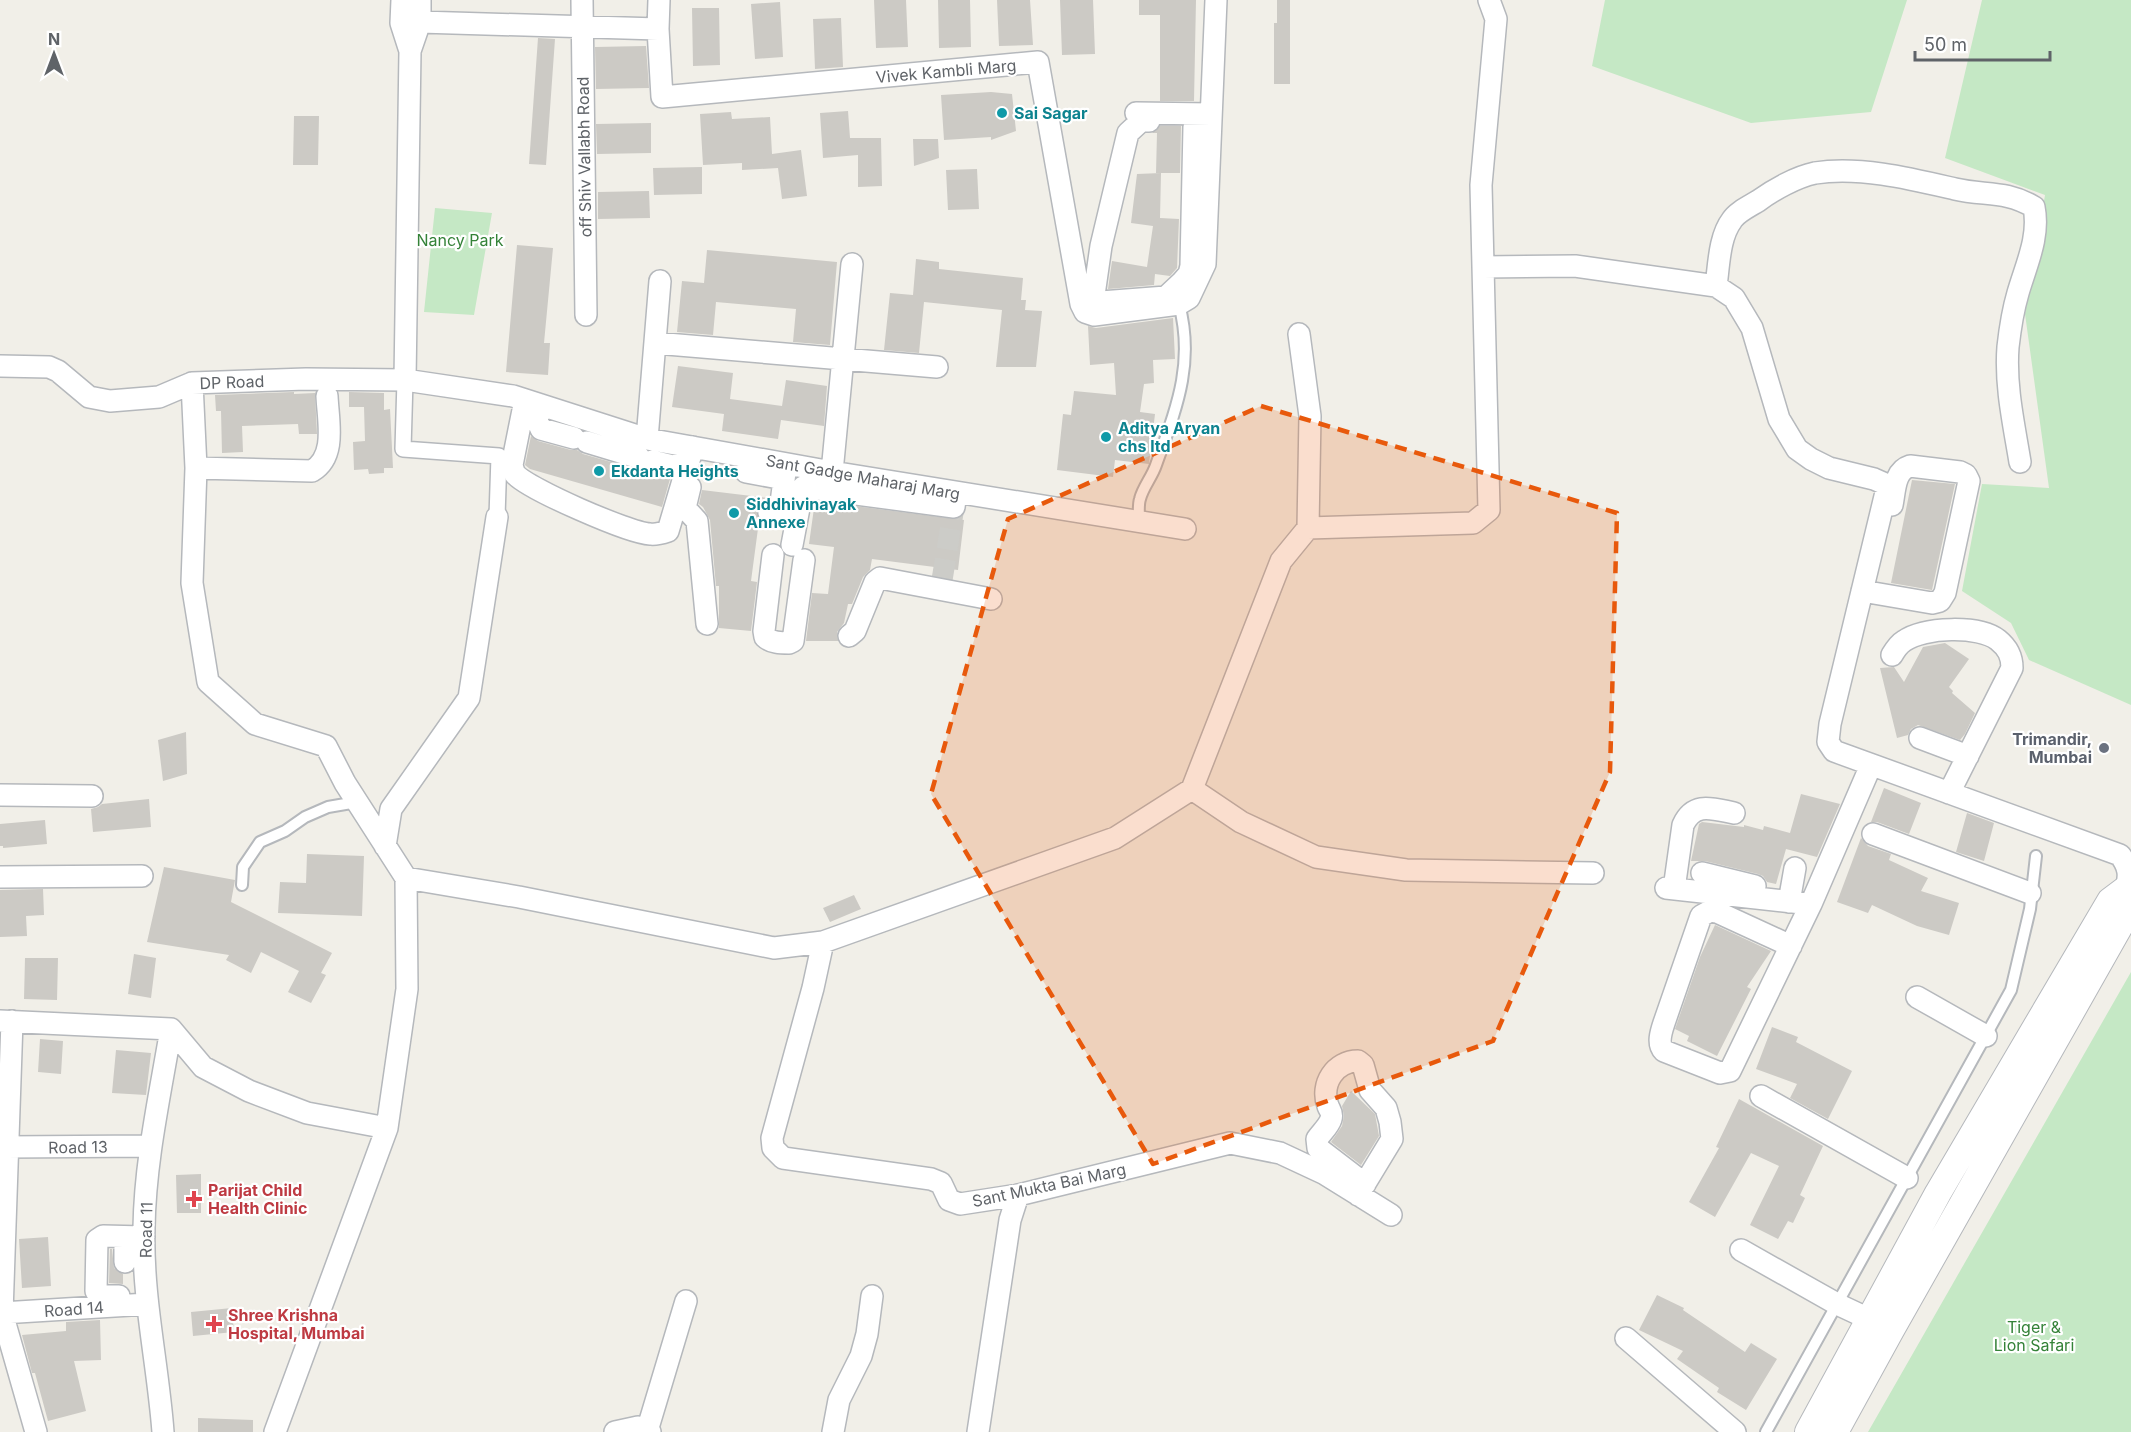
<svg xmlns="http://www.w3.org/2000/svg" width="2131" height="1432" font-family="Inter,sans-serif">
<rect width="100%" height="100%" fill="#f1efe8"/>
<path fill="#c5e8c5" d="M1605 0H1907L1871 112 1751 123 1592 66Z
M1982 0H2131V705L2029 660 2011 623 1962 591 1982 484 2049 488 2025 314 2045 195 1945 158Z
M435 208 492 213 474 315 424 312Z
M2131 972V1432H1868Z"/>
<path fill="#cccac5" d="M874 0H906L908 47 876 48Z
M938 0H970L971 47 939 48Z
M997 0H1030L1033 45 999 46Z
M1060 0H1093L1095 54 1062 55Z
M1139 0H1196L1194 101H1160V15H1139Z
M1277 0H1290V84H1274V23H1277Z
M780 2 783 57 755 59 751 4Z
M692 8H719L720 65 693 66Z
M841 18 843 67 815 69 813 19Z
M538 38 555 39 546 165 529 164Z
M646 46 649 88 596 89 595 47Z
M991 92 1012 94 1016 131 991 140V137L944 140 941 95Z
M848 111 850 138H881L882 186 858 187V155L823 158 820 113Z
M731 112 732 119 770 117 772 154 801 150 807 196 782 199 778 168 742 170V163L703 165 700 114Z
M294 116H319L318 165H293Z
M651 123V153L597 154 596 124Z
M1160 126H1181L1180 173H1156L1157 133H1152Z
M913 139H938L939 158 914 166Z
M702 167V194L654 195 653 168Z
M977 169 979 209 948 210 946 170Z
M1161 173 1160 218 1179 219 1177 268 1170 276 1155 274 1154 285 1108 289 1112 261 1147 267 1153 226 1131 223 1137 174Z
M649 191 650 218 598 219V192Z
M517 245 553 248 544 343H550L548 375 506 372Z
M707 250 837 262 830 345 793 342 796 309 716 302 713 335 677 332 682 281 704 283Z
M916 259 939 262V269L1023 278 1021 300H1026L1025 310 1042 311 1036 367H996L1002 310 924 302 919 353 884 350 890 293 913 295Z
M1173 318 1175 359 1153 360 1154 383 1144 384 1140 412 1155 414 1149 464 1115 460 1113 477 1057 470 1063 414 1071 415 1074 391 1116 395 1114 363 1090 365 1088 326 1096 328Z
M678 366 733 373 730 399 782 406 786 380 827 386 824 426 781 420 778 439 722 431 724 414 672 407Z
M294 392V394L315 393 317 434H299L298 424 242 426 243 452 222 453 221 411H216L215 395Z
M349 392 384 393V410L390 409 393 468H384V473L369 474 368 469 354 470 353 442 365 441 364 407H349Z
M531 436 538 441 571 450H577L583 454 670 479 662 507 530 469 525 465Z
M1912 480 1955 484 1932 590 1891 583Z
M702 490 768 498V500L761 503 757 509 759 521 751 581 757 582 751 631 719 628V586H716L710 520 703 507 699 504Z
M815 501 964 520 958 570 872 559 870 570 863 577 852 604H848L844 623 837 632 838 641H806L812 593 828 594 834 547 809 544Z
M1945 643 1969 659 1949 687 1953 691 1952 693 1975 713 1965 734 1960 740 1918 725 1911 729 1908 735 1897 738 1880 668 1894 667 1904 682 1923 647Z
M186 732 187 774 163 781 158 740Z
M1884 788 1921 803 1909 834 1877 822H1871Z
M1801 794 1840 804 1817 857 1786 849 1776 884 1767 882 1763 876 1758 874 1705 861H1691L1699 824 1702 822 1744 827V825L1763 830 1764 826 1790 833Z
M149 799 151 827 93 832 91 809 98 807 102 804Z
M1967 813 1994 823 1984 861 1956 852Z
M45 820 47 844 3 848V846H0V824Z
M1861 838 1868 846 1891 854 1889 860 1928 878 1921 891 1959 903 1949 935 1917 926 1872 905 1868 913 1837 902Z
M307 854 364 856 362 916 278 913 280 882 306 883Z
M164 867 235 880 231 902 332 953 321 973 326 975 311 1003 288 992 299 971 261 952 251 973 226 960 229 955 147 942Z
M43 889 44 915 26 916 27 936 0 937V890Z
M854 895 861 909 830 922 823 908Z
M1715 925 1771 951 1747 987 1751 989 1717 1056 1687 1041 1689 1036 1675 1029 1700 957Z
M134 954 156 958 151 998 128 994Z
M25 958H58L57 1000 24 999Z
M1772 1027 1798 1037 1796 1042 1852 1071 1828 1119 1790 1098 1797 1084 1756 1069Z
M40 1039 63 1041 61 1074 38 1072Z
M116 1050 151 1053 146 1095 112 1093Z
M1351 1091 1375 1114 1379 1136 1361 1165 1331 1142 1342 1126 1344 1116 1342 1106Z
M1739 1099 1823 1146 1800 1195 1805 1198 1793 1223 1788 1221 1778 1239 1750 1225 1779 1166 1751 1153 1715 1217 1689 1202 1719 1148 1716 1147Z
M201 1174V1213H177L176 1175Z
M48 1237 51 1286 22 1288 19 1239Z
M110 1249H112L114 1268 123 1274V1284L109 1283Z
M1657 1295 1684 1308 1683 1310 1745 1352 1751 1343 1777 1359 1746 1410 1717 1392 1719 1388 1677 1359 1683 1351 1639 1330Z
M232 1308 234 1332 193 1336 191 1312Z
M100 1320 101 1360 74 1361 86 1411 48 1421 35 1373H32L22 1335 66 1331V1322Z
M198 1418 253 1420V1432H198Z"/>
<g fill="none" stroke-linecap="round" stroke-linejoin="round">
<path stroke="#ccccc8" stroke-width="21" stroke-dasharray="21 10" stroke-linecap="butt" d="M942 580 954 507"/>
<defs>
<path id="service" d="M1139 522C1139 515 1138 505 1140 499 1143 487 1152 477 1156 465 1176 409 1195 364 1179 304
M242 885 243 867 260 842 285 831 305 817 328 807 357 802
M1766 1432 2011 990 2030 909 2036 856"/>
<path id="pedestrian" d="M405 380 403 449 499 456 497 517"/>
<path id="minor" d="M402 0 401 23 410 51
M582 0 586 315
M659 0 658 29 662 97 1038 62 1081 304 1085 312 1094 315 1179 304 1189 298 1205 264 1216 0
M420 22 658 29
M1136 113 1211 114
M1149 121H1141L1128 133 1101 246 1094 295 1096 300 1101 302 1166 297 1182 282 1189 274 1191 266 1194 127
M1483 267 1575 266 1716 286 1734 298 1752 328 1779 419 1797 449 1811 459 1829 468 1874 479 1883 483 1887 488 1830 724 1828 742 1834 751 2120 855C2129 867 2130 875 2126 889
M1716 286C1719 265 1719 237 1732 220 1737 212 1750 206 1758 201 1773 190 1796 177 1815 173 1860 166 1912 179 1955 189 1985 196 2005 190 2034 207 2040 237 2026 265 2018 293 2013 310 2010 329 2008 347 2005 386 2014 425 2020 462
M1299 334 1310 416 1308 528
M655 343 937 367
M0 366 49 367 58 371 89 397 110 401 159 397 192 383 306 379 405 380 513 396 647 439 832 472 1185 529
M405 380 410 51 420 22V0
M192 383 196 468 192 583 208 682 255 724 326 746 345 783 406 878 519 897 774 948 823 942 1115 838 1192 789 1281 561 1308 528 1473 523 1489 510 1481 185 1496 19 1489 0
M525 400 512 465C513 469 513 470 515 474 528 489 629 533 650 534 656 535 662 533 668 531L693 447
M541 405 537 420 541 429 574 438
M647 439 660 281
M587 442 640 458
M652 461 681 468 686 450
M196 468 312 471C337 456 328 421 327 396
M746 472 784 479
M832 472 852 264
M690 487 685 508 697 521 707 624
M769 513 776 512 780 510 786 465
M792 545 803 487 954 507 956 493
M773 555 764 631 765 637C771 643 781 643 789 643L793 641 804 560
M1862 591 1932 603 1940 601 1945 593 1969 481 1966 475 1960 472 1910 466C1894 471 1895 491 1892 505
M849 636 855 631 875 582 880 578 991 599
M1892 655C1895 650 1899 644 1904 641 1924 627 1979 625 1998 640 2008 648 2012 656 2012 668L1949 793
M1920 738 1968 756
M1192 789 1241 822 1316 857 1406 870 1593 873
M0 795 92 796
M1873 834 2030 893
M385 846 391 809 469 698 497 517
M1702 873 1755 886
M0 877 142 876
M1666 888 1811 904 1871 765
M1674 889 1683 825C1694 801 1713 809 1734 813
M1789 902 1795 868
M823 942 813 988 772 1138 773 1148 783 1158 931 1179 941 1183 949 1200 960 1204 1018 1195 1230 1143 1280 1153 1325 1174 1391 1215
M1791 946 1717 912 1710 911 1701 916 1664 1023C1661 1032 1657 1044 1664 1051L1720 1073 1730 1071 1811 904
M1917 997 1986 1036
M0 1021 171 1029 203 1067 249 1091 307 1113 387 1128
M12 1021 2 1313 36 1432
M1761 1096 1907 1178
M6 1147 151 1146
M1358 1195 1392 1139 1390 1122 1386 1108 1370 1090 1363 1065 1358 1061C1335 1061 1320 1084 1328 1106 1330 1111 1333 1113 1331 1119 1329 1126 1321 1133 1317 1139L1318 1148 1365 1184
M125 1237V1262
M1741 1250 1837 1304 1884 1326
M119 1296H99L96 1291 97 1240 103 1236 144 1237
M2 1313 147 1304
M1626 1338 1735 1432
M647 1431 686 1301
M163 1432C158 1364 142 1297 144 1228 145 1161 160 1095 171 1029
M275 1432 387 1128 407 989 406 878
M615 1432 638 1427 650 1432
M833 1432 839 1400 861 1356 867 1334 872 1296
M978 1432 1010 1220 1018 1195"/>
<path id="tertiary" d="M1808 1432 1938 1193 2110 901 2126 889 2129 910 1891 1330 1835 1432"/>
</defs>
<use href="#service" stroke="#b5b8bc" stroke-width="14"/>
<use href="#pedestrian" stroke="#b5b8bc" stroke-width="18"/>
<use href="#minor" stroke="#b5b8bc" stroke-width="24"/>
<use href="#tertiary" stroke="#b5b8bc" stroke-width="28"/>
<use href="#service" stroke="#fff" stroke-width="10"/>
<use href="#pedestrian" stroke="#fff" stroke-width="15"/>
<use href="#minor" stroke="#fff" stroke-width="21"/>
<use href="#tertiary" stroke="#fff" stroke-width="26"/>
</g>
<path fill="#e8590c" fill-opacity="0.2" stroke="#e8590c" stroke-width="4.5" stroke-dasharray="12 8" stroke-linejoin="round" d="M1261 406 1617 513 1610 772 1493 1041 1153 1164 931 794 1008 519Z"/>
<g fill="#0f9aa8" stroke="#fff" stroke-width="2">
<circle cx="1002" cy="113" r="6"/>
<circle cx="1106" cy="437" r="6"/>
<circle cx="599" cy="471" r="6"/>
<circle cx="734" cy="513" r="6"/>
</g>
<circle fill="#6b7280" stroke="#fff" stroke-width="2" cx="2104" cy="748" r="6"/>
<g fill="#e0444e" stroke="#fff" stroke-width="2">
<path d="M191 1190h6v6h6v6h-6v6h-6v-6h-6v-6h6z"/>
<path d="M211 1315h6v6h6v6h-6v6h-6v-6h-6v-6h6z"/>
</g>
<g text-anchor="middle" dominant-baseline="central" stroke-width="4.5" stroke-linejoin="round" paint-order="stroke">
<g font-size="16" fill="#5f6368" stroke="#fff">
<text transform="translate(946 71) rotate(-5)">Vivek Kambli Marg</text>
<text transform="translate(584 157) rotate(-91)">off Shiv Vallabh Road</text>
<text transform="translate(232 382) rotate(-2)">DP Road</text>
<text transform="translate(863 477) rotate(10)">Sant Gadge Maharaj Marg</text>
<text transform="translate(78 1147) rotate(-1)">Road 13</text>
<text transform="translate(1049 1185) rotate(-12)">Sant Mukta Bai Marg</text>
<text transform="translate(146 1230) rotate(-89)">Road 11</text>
<text transform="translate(74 1309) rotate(-4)">Road 14</text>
</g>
<g font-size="16" font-weight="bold" fill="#0d838f" stroke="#fff" text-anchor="start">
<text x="1014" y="113">Sai Sagar</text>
<text x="1118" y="428">Aditya Aryan<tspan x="1118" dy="18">chs ltd</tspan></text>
<text x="611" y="471">Ekdanta Heights</text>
<text x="746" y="504">Siddhivinayak<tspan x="746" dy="18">Annexe</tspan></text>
</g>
<g font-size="16" fill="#348238" stroke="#fff">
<text x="460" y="240">Nancy Park</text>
<text x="2034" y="1327">Tiger &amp;<tspan x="2034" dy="18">Lion Safari</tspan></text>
</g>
<g font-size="16" font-weight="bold" fill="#5b616d" stroke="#fff" text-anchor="end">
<text x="2092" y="739">Trimandir,<tspan x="2092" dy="18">Mumbai</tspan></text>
</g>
<g font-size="16" font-weight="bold" fill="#be3a42" stroke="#fff" text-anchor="start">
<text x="208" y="1190">Parijat Child<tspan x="208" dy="18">Health Clinic</tspan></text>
<text x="228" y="1315">Shree Krishna<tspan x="228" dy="18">Hospital, Mumbai</tspan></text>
</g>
</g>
<g transform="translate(54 54)" stroke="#ffffff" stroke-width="4.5" paint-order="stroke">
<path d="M0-4.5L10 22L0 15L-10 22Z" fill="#5f6368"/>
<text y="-9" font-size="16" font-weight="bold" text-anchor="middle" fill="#5f6368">N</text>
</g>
<path d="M1915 51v9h135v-9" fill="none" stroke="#5f6368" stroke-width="3"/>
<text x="1924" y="51" font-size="18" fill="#5f6368" stroke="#ffffff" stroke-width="4.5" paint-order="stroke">50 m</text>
</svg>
